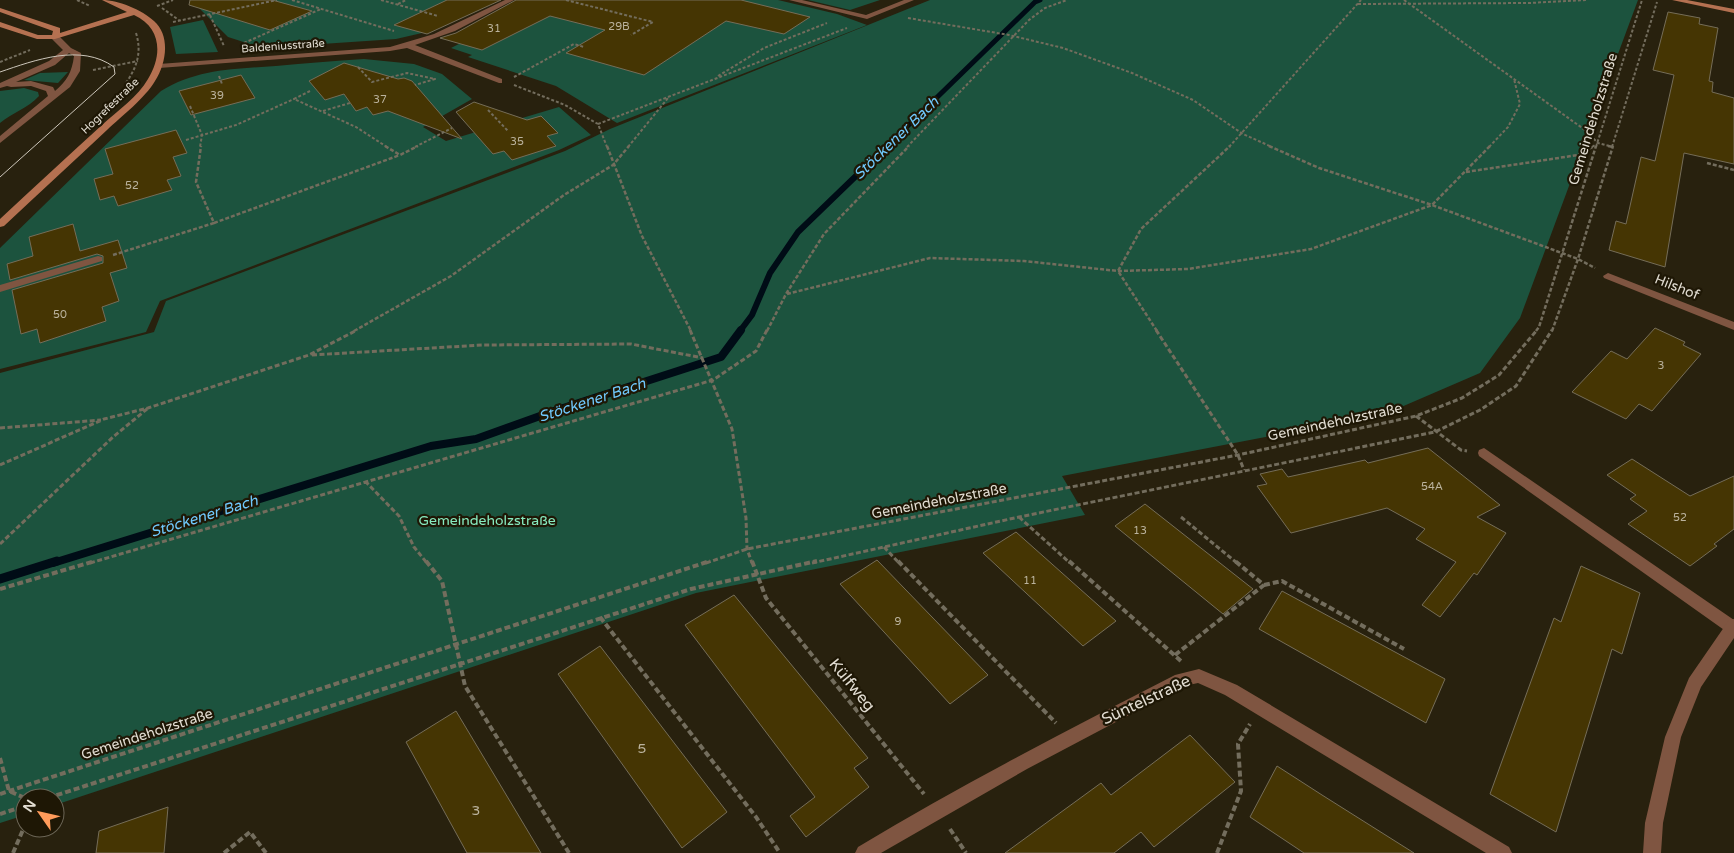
<svg xmlns="http://www.w3.org/2000/svg" width="1734" height="853" font-family="'Varela Round',sans-serif">
<rect width="100%" height="100%" fill="#28210e"/>
<path fill="#1c533e" d="M219 0H495L422 33 396 39 277 47 256 46 228 37 199 8Z
M525 0H778L837 14 867 25 617 123 556 86 468 57 472 55 451 48 536 5Z
M808 0H880L850 10Z
M930 0H1638L1520 318 1480 373 1385 414 1062 476 1085 515 696 593 55 805V798H25V815L0 823V373L154 332 166 301 565 151 610 129Z
M203 20 218 52 176 54 170 27Z
M364 59 414 64 442 74 472 99 423 127 446 141 559 107 591 135 559 150 160 301 146 332 0 369V248L161 91C197 69 235 69 276 66 305 63 334 61 364 59Z
M68 72 58 83 24 80 40 73Z
M24 88 38 92 39 96C28 108 12 113 0 123V91Z"/>
<g fill="none" stroke-linecap="round" stroke-linejoin="round">
<path stroke="#000c16" stroke-width="5" d="M886 147 1035 2 1040 0"/>
<path stroke="#000c16" stroke-width="6" d="M740 331 752 315 770 273 798 232 887 146"/>
<path stroke="#000c16" stroke-width="8" d="M53 563 431 446 476 439 554 411 721 357 741 330"/>
<path stroke="#000c16" stroke-width="9" d="M0 579 57 561"/>
</g>
<path fill="#453503" stroke="#756d58" d="M190 0H272L312 11 270 30 189 5Z
M447 0H501L427 34 394 25Z
M516 0H741L810 17 784 34 726 21 644 75 566 53 605 30 550 16 482 50 440 38 456 33Z
M1668 12 1700 18 1699 24 1718 28 1709 81 1713 82 1712 92 1734 98V164L1684 153 1665 267 1609 250 1616 221 1626 224 1641 157 1655 161 1674 75 1653 70Z
M344 63 398 79 404 78 412 81 462 139 388 111 373 115 367 107 356 111 344 94 325 100 309 81Z
M241 75 255 98 191 115 179 91Z
M474 102 527 120 541 116 558 133 547 136 556 146 512 160 504 151 493 154 456 112Z
M176 130 187 153 173 157 181 176 167 180 172 190 118 206 114 196 100 200 94 179 113 174 105 149Z
M73 224 80 251 118 240 127 268 110 273 119 301 102 307 106 321 40 343 37 329 21 334 12 290 103 263V256L97 254 10 280 7 264 33 256 29 237Z
M1655 328 1685 342 1683 345 1701 354 1652 411 1639 404 1626 419 1572 392 1611 351 1627 359Z
M1428 448 1500 505 1477 517 1506 533 1477 575 1474 573 1440 617 1422 605 1456 562 1416 539 1425 529 1387 508 1291 533 1257 486 1267 484 1260 474 1282 469 1288 477 1365 460 1368 463Z
M1632 459 1690 496 1734 476V529L1714 544 1717 546 1690 566 1628 524 1647 511 1630 499 1636 495 1607 475Z
M1145 504 1253 589 1223 614 1115 526Z
M1016 532 1116 621 1083 646 983 553Z
M877 560 988 675 950 704 840 584Z
M1581 566 1640 593 1622 654 1612 649 1556 832 1490 794 1554 618 1561 622Z
M1282 591 1445 679 1426 723 1259 629Z
M734 595 868 758 854 768 869 787 806 837 790 816 815 797 685 625Z
M600 646 727 812 682 848 558 674Z
M456 711 541 853H467L406 742Z
M1190 735 1235 782 1154 847 1141 832 1114 853H1005L1101 783 1111 795Z
M1277 766 1322 795 1414 853H1304L1250 817Z
M168 807 164 853H96L99 831Z"/>
<g fill="none" stroke-linecap="round" stroke-linejoin="round">
<path stroke="#736d5d" stroke-width="2" stroke-dasharray="3 2" stroke-linecap="butt" d="M77 0 90 6
M292 0 394 31
M381 0 438 16
M566 0 653 22 631 35
M1404 0 1585 130 1598 143 1613 147
M398 4 406 0
M1358 4 1529 3 1586 0
M157 6 173 0
M162 8 180 21
M210 15 224 46
M908 18 1009 35 1063 48 1132 73 1193 100 1243 134 1272 147
M173 22 277 0
M244 43 321 9
M0 62 30 50
M358 67 372 82 407 73 435 79 415 85
M93 70 138 61
M219 76 222 84
M718 76 764 48 827 23
M514 77 574 44 584 47
M126 83C137 67 142 52 136 33
M514 85 565 105 598 124 607 147
M310 91 294 99 356 127 387 147
M190 106 202 135 200 147
M488 110 508 131
M323 111 350 103
M598 124 847 28
M186 140 236 125 294 99
M415 147 452 128
M628 147 668 98
M907 147 1029 20 1045 8 1067 0
M1229 147 1361 0
M1489 147 1508 127 1520 104 1514 79
M1592 147 1597 144
M1596 147 1642 0
M1612 147 1657 2"/>
<path stroke="#736d5d" stroke-width="2.5" stroke-dasharray="4 2" stroke-linecap="butt" d="M385 146 400 155 418 146
M607 146 642 236 691 331
M1269 146 1319 168 1432 205 1578 259 1595 268
M1608 146 1613 147
M1707 163 1734 170
M1466 172 1578 155 1594 146
M214 223 400 155
M113 255 214 223 196 182 201 146
M787 294 930 258 1024 261 1118 271 1188 269 1311 249 1432 205 1490 146
M354 331 451 276 564 195 613 165 629 146
M767 331 786 294 824 234 909 146
M1157 331 1118 271 1141 229 1230 146
M1536 331 1539 327 1596 146
M1552 331 1578 259 1613 146"/>
<path stroke="#736d5d" stroke-width="3" stroke-dasharray="5 2.5" stroke-linecap="butt" d="M690 330 732 429 746 518 747 549 752 563
M1156 330 1238 455 1244 470
M312 355 483 345 631 344 703 358
M1416 416 1461 450 1467 451
M0 428 101 420
M0 465 104 419 148 408 309 355 357 330
M365 481 399 516 414 547 427 563
M1019 517 1070 563
M1181 517 1237 563
M0 544 113 437 147 409
M884 547 899 563
M90 563 713 380 756 351 767 330
M706 563 747 549 1238 455 1416 416 1462 398 1499 375 1537 330
M812 563 1019 517 1435 432 1480 410 1516 386 1552 330"/>
<path stroke="#736d5d" stroke-width="4" stroke-dasharray="6 3" stroke-linecap="butt" d="M426 561 442 581 465 686 569 853
M752 561 766 598 924 794
M898 561 1056 723
M1069 561 1181 661
M1264 585 1282 581 1404 649
M0 589 95 561
M600 617 756 817 780 853
M1175 655 1264 585 1235 561
M0 758 9 791 25 798
M0 794 710 561
M48 798 691 589 817 561
M0 814 25 806
M950 829 966 853
M13 853 25 825
M224 853 250 832 266 853
M1217 853 1241 791 1238 744 1250 724"/>
<path fill="#7f5541" fill-rule="evenodd" d="M52 35H58L71 48 81 53 80 71 70 87 0 143V136L48 96 46 91 31 86 11 87 7 86 0 88V83L49 61 63 50 52 39ZM69 53 74 56C72 72 67 81 55 91L53 87 31 81 16 82 55 65Z
M98 256 102 257V261L0 292V285Z
M1484 448 1734 620V633L1727 632 1479 456 1478 453 1479 450Z"/>
<path fill="#7f5541" fill-rule="evenodd" d="M505 0H514L455 31 415 45 502 79V83H499L407 48 390 51 159 68 155 66 159 64 390 47 434 34Z
M789 0H802L866 15 904 0H914L867 19Z
M1608 273 1734 322V330L1604 278 1603 276Z
M1734 619V638L1701 687 1681 737 1663 823 1661 853H1643L1645 823 1665 737 1689 678 1729 620Z
M1199 669 1237 685 1509 847 1512 853H1486L1225 695 1198 683 1184 686 1027 769 881 853H855L858 847C961 785 1068 730 1175 675Z"/>
<path fill="#b57151" fill-rule="evenodd" d="M102 0C119 0 142 10 154 21 171 36 166 64 155 81 145 98 122 116 107 130 73 162 38 194 4 226L0 227V219C34 187 68 156 102 125 117 111 138 97 148 79 163 55 161 27 134 15L55 39H37L0 27V22L38 35H52L53 31 0 12V8L60 28V33L127 12Z
M1672 0H1687L1734 9V13Z"/>
<path stroke="#ccc6ba" stroke-width="1" d="M0 72C35 60 81 43 114 67L115 74 0 177"/>
</g>
<g text-anchor="middle" dominant-baseline="central" stroke-width="4.5" stroke-linejoin="round" paint-order="stroke">
<g font-size="11" fill="#bbb39e">
<text x="619" y="26">29B</text>
<text x="494" y="28">31</text>
<text x="217" y="95">39</text>
<text x="380" y="99">37</text>
<text x="517" y="141">35</text>
<text x="132" y="185">52</text>
<text x="60" y="314">50</text>
<text x="1661" y="365">3</text>
<text x="1432" y="486">54A</text>
<text x="1680" y="517">52</text>
<text x="1140" y="530">13</text>
<text x="1030" y="580">11</text>
<text x="898" y="621">9</text>
</g>
<g font-size="11" fill="#e2ddd2" stroke="#1e1705">
<text transform="translate(283 46) rotate(-4)">Baldeniusstraße</text>
<text transform="translate(110 106) rotate(-44)">Hogrefestraße</text>
</g>
<g font-size="14" fill="#e2ddd2" stroke="#1e1705">
<text transform="translate(1593 119) rotate(-73)">Gemeindeholzstraße</text>
<text transform="translate(1677 287) rotate(22)">Hilshof</text>
<text transform="translate(1335 422) rotate(-12)">Gemeindeholzstraße</text>
<text transform="translate(939 501) rotate(-11)">Gemeindeholzstraße</text>
<text transform="translate(147 734) rotate(-18)">Gemeindeholzstraße</text>
</g>
<g font-size="14" fill="#87ebc0" stroke="#1e1705">
<text x="487" y="520">Gemeindeholzstraße</text>
</g>
<g font-size="14" fill="#bbb39e">
<text x="642" y="748">5</text>
<text x="476" y="810">3</text>
</g>
<g font-size="15" font-style="italic" fill="#70c9fd" stroke="#1e1705">
<text transform="translate(896 138) rotate(-44)">Stöckener Bach</text>
<text transform="translate(592 400) rotate(-18)">Stöckener Bach</text>
<text transform="translate(204 516) rotate(-17)">Stöckener Bach</text>
</g>
<g font-size="16" fill="#e2ddd2" stroke="#1e1705">
<text transform="translate(852 685) rotate(51)">Külfweg</text>
<text transform="translate(1146 700) rotate(-25)">Süntelstraße</text>
</g>
</g>
<g transform="translate(40 813) rotate(304)"><circle r="24" fill="#1e1705" stroke="#6c6657"/>
<path d="M0-4L9 19L0 12L-9 19Z" fill="#ff9b5b"/>
<text y="-8" font-size="14" font-weight="bold" text-anchor="middle" fill="#e2ddd2">N</text>
</g>
</svg>
